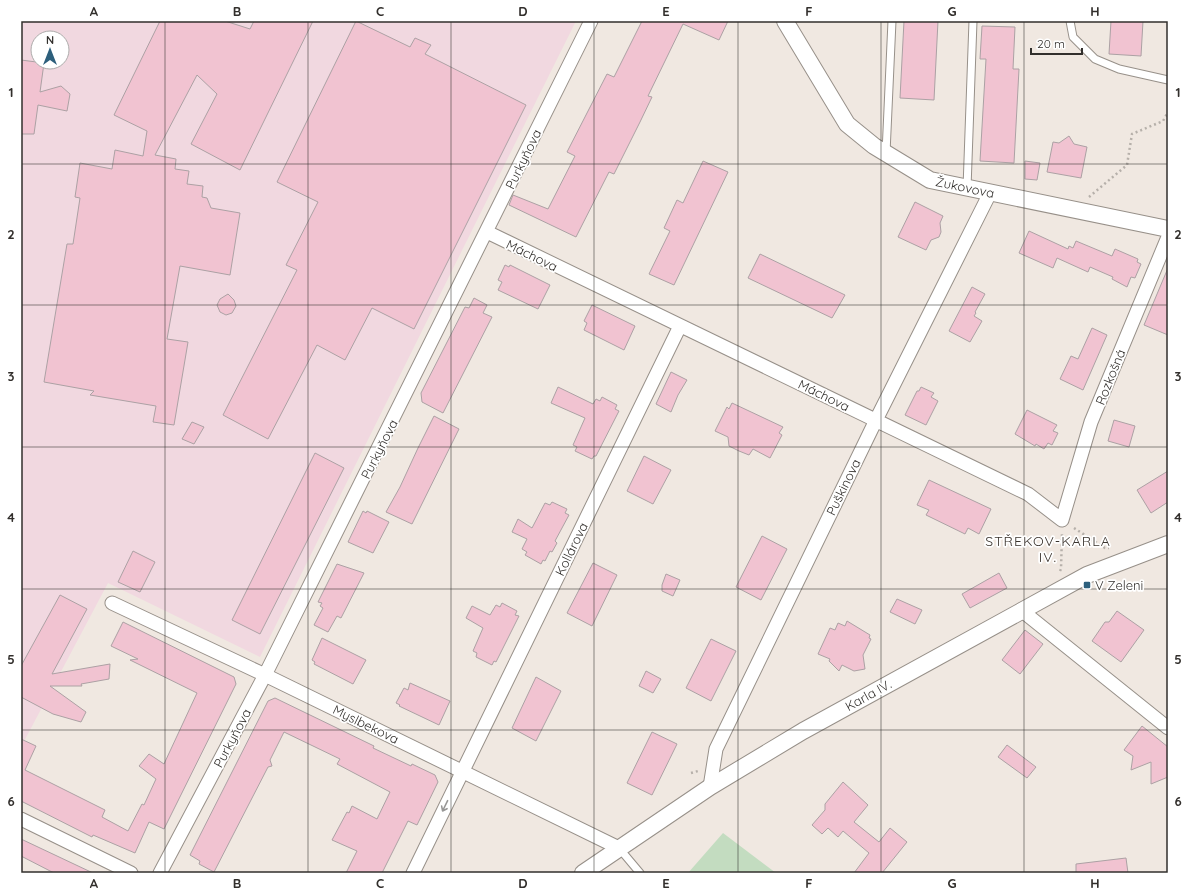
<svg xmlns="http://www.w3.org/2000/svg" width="1189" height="894" font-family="Quicksand,sans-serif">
<rect width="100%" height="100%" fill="#f0e8e1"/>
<path fill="#f1d8e0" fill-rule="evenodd" d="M21 21H576L260 657 108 583 21 747ZM38 38H62V62H38Z"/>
<path fill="#c3dcc0" d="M723 833 776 873H688Z"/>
<path fill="#f1c3d1" stroke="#aca1a4" d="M160 21H225L250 29 254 21H313L240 170 191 144 217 94 197 75 155 155 176 159 175 169 189 171 187 184 203 186 202 197 207 198 211 208 240 213 230 275 180 266 167 339 188 342 174 425 153 422 156 406 90 395 94 391 44 382 67 244H73L80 198 75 197 80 163 112 169 115 150 143 156 147 131 114 115Z
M356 21 410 47 415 38 431 45 425 54 526 105 414 329 372 308 345 360 317 345 268 439 223 415 297 270 286 265 318 202 277 182Z
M642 21H728L719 40 683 24 648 96 652 97 640 122 614 174 609 172 576 237 509 205 513 195 548 209 575 156 567 152 607 74 614 77Z
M904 21H938L934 100 900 98Z
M1111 21H1143L1141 56 1109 54Z
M982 26 1015 27 1013 69H1019L1014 163 980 161 986 59H980Z
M21 60 44 63 40 92 61 86 70 94 67 111 38 105 34 134H21Z
M1069 136 1074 144 1087 147 1081 178 1047 172 1053 142 1059 143Z
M703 161 728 172 674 285 649 274 670 231 664 228 677 200 683 203Z
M1025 161 1040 163 1037 180 1025 179Z
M915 202 943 216 940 223 941 232 939 237 931 240 926 250 898 237Z
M1029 231 1068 249 1069 246 1073 248 1076 241 1112 256 1115 249 1138 259 1137 262 1141 264 1135 278 1131 277 1127 287 1112 279 1113 277 1090 267 1088 272 1057 258 1053 268 1019 253Z
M760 254 845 295 832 318 748 278Z
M505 265 509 267 510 265 550 285 538 309 498 290 502 282 498 280Z
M1168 268V335L1144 325Z
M972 287 985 294 975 312 976 313 974 316 982 321 970 342 949 331Z
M228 294 234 300 236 306 232 313 226 315 220 312 217 305 220 299Z
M474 298 487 305 483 313 492 317 443 413 422 402 421 393 465 307 469 308Z
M592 305 635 326 624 350 584 330 587 323 584 321Z
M1092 328 1107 335 1083 390 1060 379 1071 356 1078 359Z
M671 372 687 380 678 395 671 412 656 404Z
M558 387 593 404 596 399 600 401 602 397 617 405 615 409 619 411 596 456H594L592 459 575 451 577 447 573 445 585 418 551 403Z
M921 387 934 393 931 397 938 401 926 425 905 415 917 391H919Z
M732 403 783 427 779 433 782 435 770 458 753 449 749 455 739 451 729 446 728 437 715 431 727 407 729 409Z
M1027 410 1057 425 1053 431 1058 433 1052 445 1048 443 1044 449 1036 444 1035 446 1015 434Z
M434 416 459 429 412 524 386 512 400 487 418 448Z
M1114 420 1135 426 1129 447 1108 441Z
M192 422 204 427 194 444 182 439Z
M315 453 344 468 260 634 232 620Z
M644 456 671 470 653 504 627 491Z
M1168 471V502L1151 513 1137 490Z
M929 480 991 509 979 534 968 528 965 534 926 515 929 510 917 505Z
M552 502 567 509 565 513 569 515 555 541 557 543 552 552 550 551 545 561 543 560 541 564 525 555 527 552 522 549 527 539 512 532 518 519 532 528 545 503 550 505Z
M363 511 366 513 367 511 389 522 373 553 348 542Z
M762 536 787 549 761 600 736 587Z
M133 551 155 562 140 592 118 582Z
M593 563 617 575 592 626 567 613Z
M337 564 364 573 341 618 337 616 328 632 314 625 323 608 320 606 322 603 318 602Z
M999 573 1007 588 970 608 962 594Z
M666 574 680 580 673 596 662 591V585Z
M60 595 87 609 52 674 110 664 109 679 81 684 82 686H50L86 712 81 722 53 714 21 697V666Z
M897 599 922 610 915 624 890 612Z
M502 603 517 611 515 615 519 616 496 662 494 661 492 665 476 657 477 653 473 651 483 628 466 618 472 606 490 615 496 605 500 607Z
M1117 611 1144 630 1121 662 1092 641 1105 622H1109Z
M847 621 870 635 869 638 871 639 863 655 865 669 854 671 842 665 839 671 829 661 830 659 818 654 830 628 835 630 838 623 845 626Z
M123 622 234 677 236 684 164 829 149 822 135 853 93 835 92 837 21 801V739L36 746 25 770 105 810 102 817 128 831 142 804 144 805 156 779 139 766 149 754 164 764 197 693 130 660 138 659 111 646Z
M1025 630 1043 644 1020 674 1002 660Z
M322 638 366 660 353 684 314 664 315 662 312 660Z
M711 639 736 651 711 701 686 688Z
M646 671 661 679 653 693 639 686Z
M536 677 561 691 536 741 512 728Z
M410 683 450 701 439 725 399 706 400 705 396 703 404 688 408 690Z
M275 698 374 746 373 748 411 766 412 764 435 775 438 782 417 825 408 821 382 873H346L357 851 332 840 347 812 349 813 352 806 377 819 390 792 337 764 340 759 284 732 270 760 272 766 268 767 214 872 199 864 200 861 190 855 268 701Z
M1142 726 1168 747V777L1151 784V762L1131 770 1133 756 1124 750Z
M652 732 677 744 652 795 627 783Z
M1007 745 1036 767 1027 778 998 757Z
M843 782 868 805 854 822 879 842 890 828 907 842 882 873H854L869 853 843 831 838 837 828 828 822 834 812 825 825 810V804Z
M21 839 93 873H54L21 856Z
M1126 858 1128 873H1076V864Z"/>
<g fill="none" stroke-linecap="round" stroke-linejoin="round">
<defs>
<path id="service" d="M1070 21 1073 37 1095 59 1119 69 1168 80
M886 153 892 21
M967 188 973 21
M619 848 640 873"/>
<path id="minor" d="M487 232 1028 494 1062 520 1091 422 1168 237
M112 603 265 675 619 848
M1021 610 1168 728
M710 787 716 749 876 420 990 193
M21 819 131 873
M160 873 265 675 591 21
M413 873 680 326"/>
<path id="tertiary" d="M785 21 847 124 874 146 930 180 1168 229
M583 873 710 787 803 731 1087 575 1168 544"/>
</defs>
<use href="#service" stroke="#979089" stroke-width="9"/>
<use href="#minor" stroke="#979089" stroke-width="15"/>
<use href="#tertiary" stroke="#979089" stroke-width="18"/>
<path stroke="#b6b0aa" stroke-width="2.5" stroke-dasharray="2 3" stroke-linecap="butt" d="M1089 197 1127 165 1132 134 1163 121 1168 112
M1074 528 1105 548H1109
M1060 571 1061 569 1062 534
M691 773 698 771"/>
<use href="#service" stroke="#fff" stroke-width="7"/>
<use href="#minor" stroke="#fff" stroke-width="13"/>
<use href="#tertiary" stroke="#fff" stroke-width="16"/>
</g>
<defs><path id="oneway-shaft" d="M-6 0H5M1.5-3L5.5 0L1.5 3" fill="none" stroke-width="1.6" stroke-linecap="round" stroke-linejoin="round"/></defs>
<use stroke="#989796" href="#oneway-shaft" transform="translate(445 806) rotate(116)"/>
<path fill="none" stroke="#322f2c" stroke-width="1" stroke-opacity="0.55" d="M165 21V873M308 21V873M451 21V873M594 21V873M738 21V873M881 21V873M1024 21V873M21 164H1168M21 305H1168M21 447H1168M21 589H1168M21 730H1168"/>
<rect fill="#2d5f7c" stroke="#fff" stroke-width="1.5" x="1083" y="581" width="8" height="8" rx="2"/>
<g text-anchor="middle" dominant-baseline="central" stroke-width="3.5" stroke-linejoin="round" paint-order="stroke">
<g font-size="13" fill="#322f2c" stroke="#fff">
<text transform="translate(523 159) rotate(-64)">Purkyňova</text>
<text transform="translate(965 187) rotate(12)">Žukovova</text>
<text transform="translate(532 255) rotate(26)">Máchova</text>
<text transform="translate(1110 377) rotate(-68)">Rozkošná</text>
<text transform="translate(824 395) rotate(26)">Máchova</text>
<text transform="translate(379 449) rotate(-63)">Purkyňova</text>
<text transform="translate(843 487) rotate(-64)">Puškinova</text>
<text transform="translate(571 549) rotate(-64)">Kollárova</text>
<text transform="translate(868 695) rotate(-29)">Karla IV.</text>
<text transform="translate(366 724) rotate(26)">Myslbekova</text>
<text transform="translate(232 738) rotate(-62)">Purkyňova</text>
</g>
<g font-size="13" fill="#322f2c" stroke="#fff" text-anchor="start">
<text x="1095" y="585">V Zeleni</text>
</g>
<g font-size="14" letter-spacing="1" fill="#3b342e" stroke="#fff">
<text x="1048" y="541">STŘEKOV-KARLA<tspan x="1048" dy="16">IV.</tspan></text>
</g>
</g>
<rect width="1189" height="894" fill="none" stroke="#ffffff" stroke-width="44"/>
<g transform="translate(50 50)"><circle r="19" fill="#ffffff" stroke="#adacab"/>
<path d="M0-3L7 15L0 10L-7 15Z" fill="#2d5f7c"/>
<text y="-6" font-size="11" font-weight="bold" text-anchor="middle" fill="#322f2c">N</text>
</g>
<path d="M1031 48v6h51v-6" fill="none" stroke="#322f2c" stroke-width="2"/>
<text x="1037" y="48" font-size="12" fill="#322f2c" stroke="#ffffff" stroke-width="3" paint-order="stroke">20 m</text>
<rect x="22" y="22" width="1145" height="850" fill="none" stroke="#322f2c" stroke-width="1.5"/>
<g font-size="13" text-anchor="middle" font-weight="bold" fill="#322f2c">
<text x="94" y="16">A</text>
<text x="237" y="16">B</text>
<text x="380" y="16">C</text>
<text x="523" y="16">D</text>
<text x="666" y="16">E</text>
<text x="809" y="16">F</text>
<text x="952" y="16">G</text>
<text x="1095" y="16">H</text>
<text x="11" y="97">1</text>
<text x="1178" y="97">1</text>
<text x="11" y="239">2</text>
<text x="1178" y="239">2</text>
<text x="11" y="381">3</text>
<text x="1178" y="381">3</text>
<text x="11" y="522">4</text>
<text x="1178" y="522">4</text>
<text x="11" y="664">5</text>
<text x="1178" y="664">5</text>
<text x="11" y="806">6</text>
<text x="1178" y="806">6</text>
<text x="94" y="888">A</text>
<text x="237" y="888">B</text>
<text x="380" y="888">C</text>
<text x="523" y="888">D</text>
<text x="666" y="888">E</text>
<text x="809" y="888">F</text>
<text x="952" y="888">G</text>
<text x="1095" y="888">H</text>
</g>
</svg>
